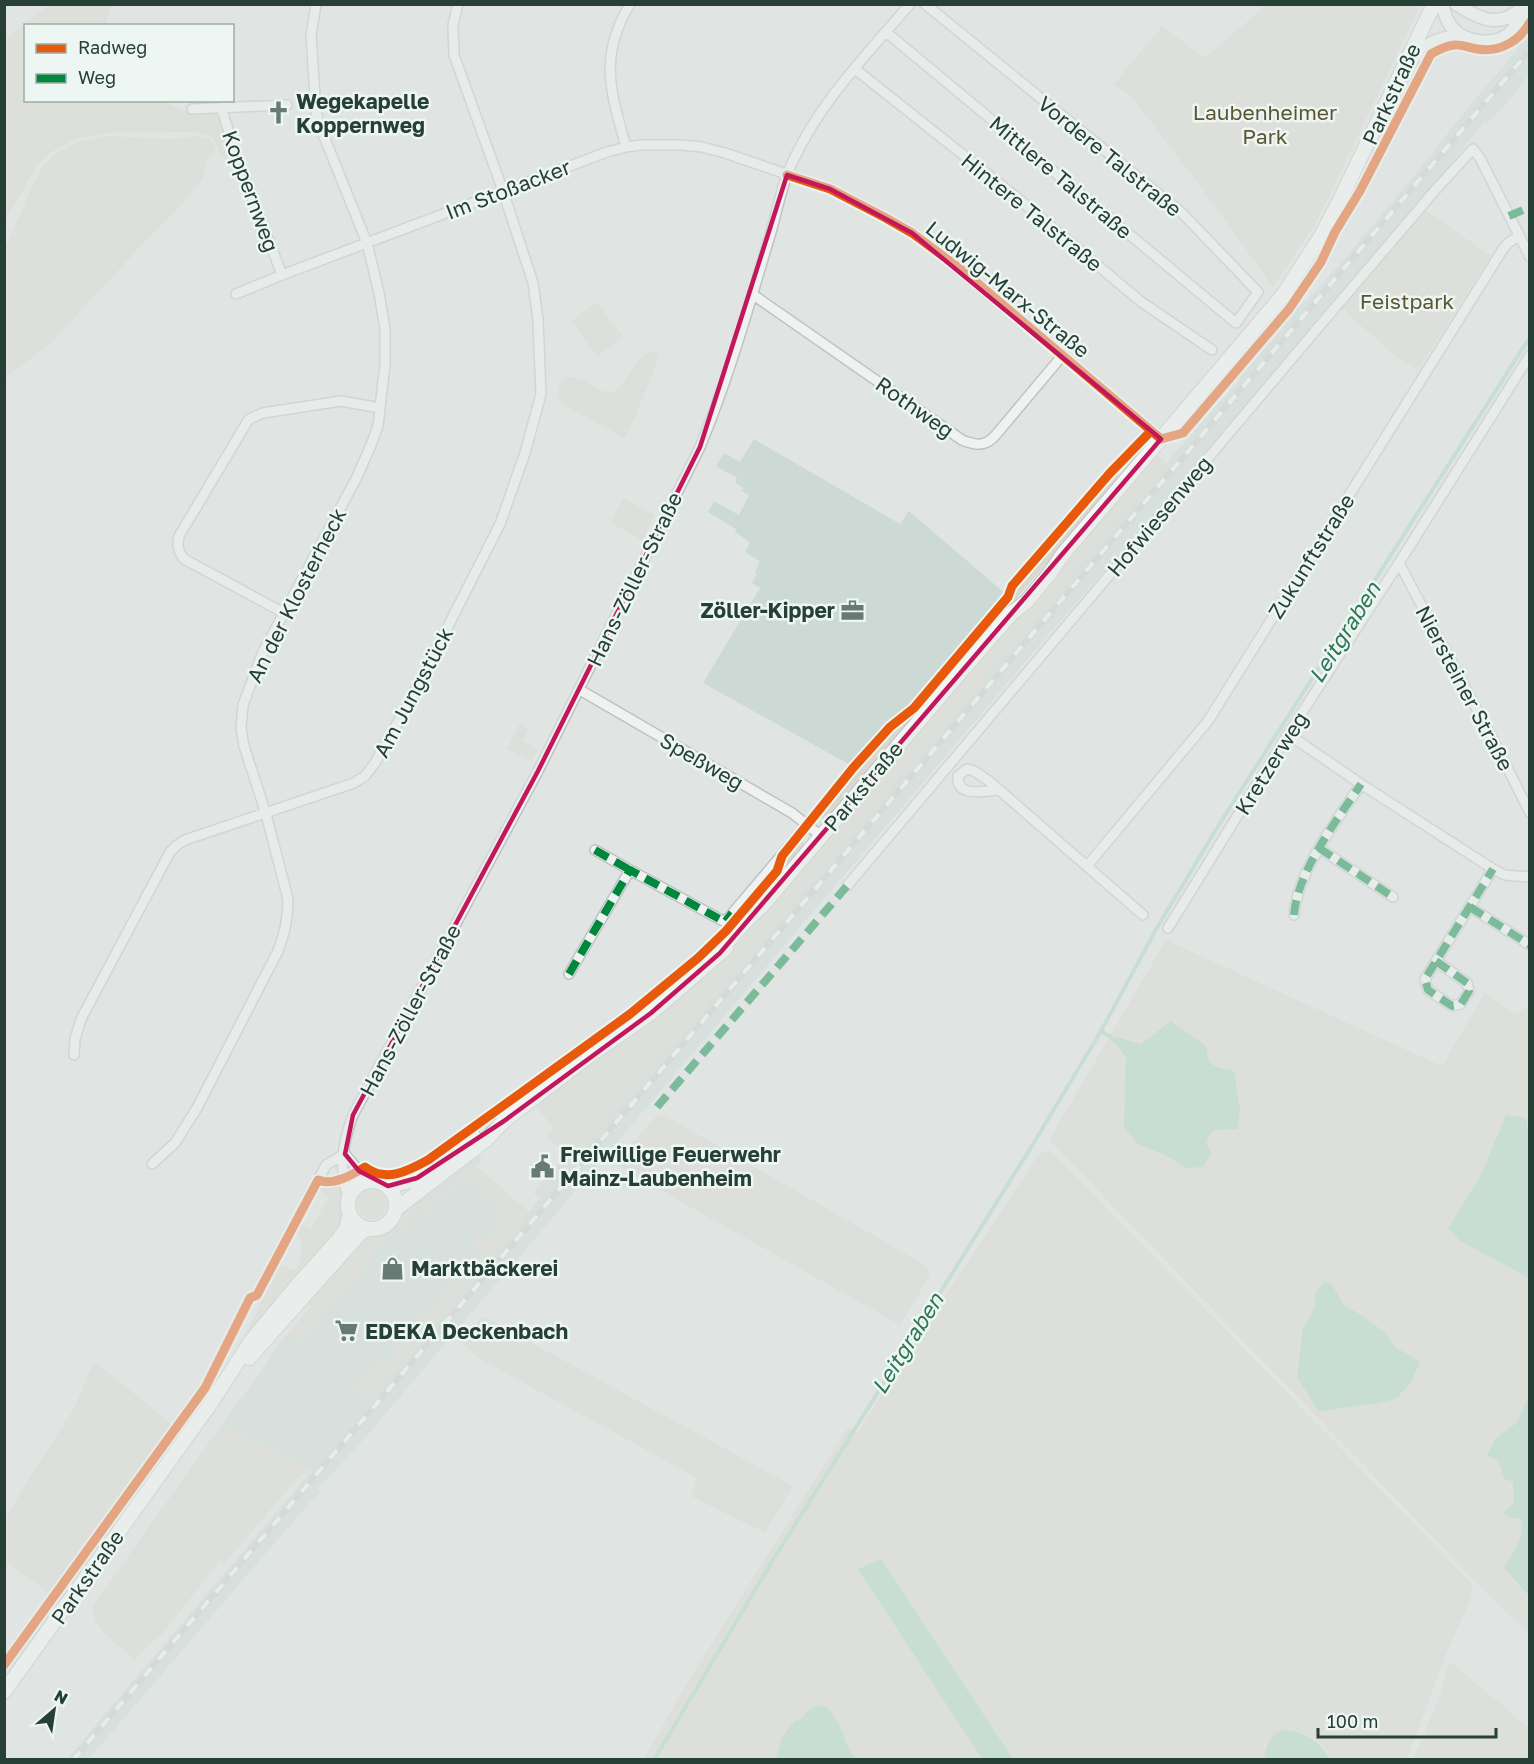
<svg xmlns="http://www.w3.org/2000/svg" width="1534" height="1764" font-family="'Golos Text',sans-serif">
<rect width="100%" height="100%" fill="#e0e5e3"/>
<path fill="#cdd9d4" d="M1529 36V75L1513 96 1487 124 1484 122 1439 178 1258 391 1015 674 922 784 364 1439 318 1489 320 1492 315 1498 310 1502 89 1759 66 1760 312 1470 221 1425 264 1368 276 1348 288 1333 377 1234 477 1154 482 1161 476 1166 529 1212 540 1198 687 1027 697 1013 704 1008 807 887 811 880 824 866 893 785 898 777 911 765 981 683 991 668 998 662 1068 580 1073 572 1154 478 1166 463 1237 383 1241 376 1291 318 1294 311 1307 300 1347 256 1425 162 1461 116Z
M754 439 900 524 909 511 1007 595 911 706 890 721 852 766 703 683 760 588 752 583 757 574 755 572 760 561 745 552 750 542 735 532 736 529 708 512 714 501 739 515 749 495 742 491 744 488 735 483 737 478 716 466 724 453 740 462Z"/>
<path fill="#d9d8cf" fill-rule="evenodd" d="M48 5H112L105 25 26 26V100L161 101 192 114 213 112 219 117 233 154 225 159 218 153V147L210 136 195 132 108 133 76 139 53 151 38 164 5 221V40Z
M1417 5 1419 9 1330 194 1315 224 1273 287 1200 186 1130 95 1113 85 1162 26 1205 58 1266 5Z
M108 136 174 139 195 136 210 139 216 149 215 153 207 159 203 177 189 196 174 213 140 247 51 343 5 378V248L33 185 44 165 55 154 79 142Z
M1424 209 1491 256 1418 370 1395 356 1341 308Z
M1322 247 1326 248V251L1288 308 1181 433 1177 430C1228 371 1281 314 1322 247Z
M597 302 623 337 597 356 571 321Z
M650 351 657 352 659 357 635 418 624 438 558 402C557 391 559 385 565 377 577 375 590 384 601 390 619 399 627 376 636 364 640 359 645 355 650 351Z
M1156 453 1166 463 1154 478 1073 572 1068 580 998 662 991 668 981 683 911 765 898 777 894 785 824 866 811 880 807 887 704 1008 697 1013 687 1027 540 1198 533 1193 566 1154 547 1137 554 1128 535 1106C607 1053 680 1002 743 938Z
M1118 473 1119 478 1117 481 957 668 949 670 1012 596 1015 588 1113 474Z
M623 498 655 515 642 540 610 523Z
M936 686V691L835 811 824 818H815L890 729 914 711Z
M519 724 529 729 523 741 538 749 532 761 507 749Z
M801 840 803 842 804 847 779 879 709 955 673 989 569 1066 476 1130 475 1128C554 1072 637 1017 709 951 735 927 756 899 779 872L780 867Z
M1166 940 1442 1066 1485 993 1515 1014 1529 1005V1140L1526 1119 1506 1115 1480 1177 1448 1228 1460 1241 1529 1278V1396L1516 1423 1496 1438 1500 1462 1513 1482 1514 1503 1503 1513 1509 1518 1522 1519C1524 1538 1513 1552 1504 1568L1529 1596V1634L1480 1586 1049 1140ZM1116 1037 1209 1062 1217 1067 1234 1071 1237 1128 1214 1130 1186 1167 1165 1155 1126 1078V1057L1113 1043ZM1325 1282 1332 1285 1343 1305 1361 1315 1386 1333 1394 1346 1420 1362 1375 1404 1354 1406 1303 1328 1315 1306Z
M657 1115 666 1116 927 1266 930 1271 929 1277 900 1325 614 1164Z
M1045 1151H1051L1308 1414 1472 1584 1471 1599 1447 1652 1407 1759H1329C1327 1754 1324 1747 1320 1743 1304 1730 1277 1723 1266 1745 1265 1749 1265 1755 1264 1759H1013L881 1559 859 1569 982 1759H857L848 1750 840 1725 827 1707C813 1705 808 1709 800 1720L795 1722 782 1737 776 1759 643 1760 688 1681 848 1427 857 1433 953 1284 1039 1154Z
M475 1165 529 1213 483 1268 469 1282 467 1287 369 1402 351 1387 361 1375 364 1376 379 1358 384 1362 407 1335 401 1329 404 1326 410 1331 421 1318 414 1312 417 1309 424 1315 479 1251 473 1246 474 1237 478 1235 488 1241 502 1224 495 1218 501 1212 490 1199 483 1204 478 1199V1195L482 1191 474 1182 468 1188 463 1181 445 1194 450 1201 447 1203 442 1197 428 1207 433 1214 429 1216 422 1205Z
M340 1183 344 1212 338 1232 245 1341 243 1338 281 1264 293 1270 296 1269C303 1257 304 1246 297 1233L301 1224 311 1229 329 1196 319 1190 321 1186Z
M357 1204a15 15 0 1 1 30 0a15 15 0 1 1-30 0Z
M412 1199 421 1212 407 1222 412 1229 406 1231C388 1222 403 1208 412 1199Z
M375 1233 389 1239H386L371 1257 372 1259 300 1343 288 1333 311 1307 308 1304 270 1344 367 1234Z
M483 1316 793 1486 765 1533 691 1496 697 1478 482 1360 459 1342Z
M94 1361 172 1424 50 1594 5 1561V1522L20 1493 74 1408Z
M221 1425 312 1470 299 1477 224 1564 220 1561 163 1633 134 1659C120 1646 90 1628 93 1606Z
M179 1428H181V1432L5 1678V1669Z
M1450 1661 1529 1728V1759H1413L1439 1698Z"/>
<path fill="#acd3c1" d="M1171 1021 1206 1046 1209 1062 1217 1067 1234 1071 1240 1110 1237 1129 1214 1130 1206 1141 1211 1154 1203 1167 1186 1168 1165 1155 1138 1144 1124 1127 1126 1057 1113 1042 1117 1037 1141 1044Z
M1506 1115 1526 1118 1529 1140V1278L1460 1241 1448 1228 1480 1177Z
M1325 1282 1332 1285 1344 1305 1361 1315 1386 1333 1394 1346 1420 1362 1411 1382 1397 1398 1375 1404 1354 1406 1319 1412 1297 1377 1303 1328 1315 1307V1294L1317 1290Z
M1529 1396V1596L1504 1568C1513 1552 1524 1538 1522 1519L1509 1518 1503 1513 1514 1503 1513 1482 1504 1479 1499 1462 1487 1455 1496 1438 1516 1423Z
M881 1559 1013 1759H982L858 1569Z
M816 1706 827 1707 840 1725 849 1750 857 1759H776L782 1737 795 1721 800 1720 807 1711Z
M1283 1730C1304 1731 1320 1740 1329 1759H1264C1266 1746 1268 1735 1283 1730Z"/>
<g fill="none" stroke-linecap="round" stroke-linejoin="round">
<path stroke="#acd3c1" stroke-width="4" d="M1101 1031 1115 1040
M654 1760 773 1560 1030 1149 1101 1031 1158 926 1220 823 1530 337"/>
<defs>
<path id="minor" d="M886 32 1236 323 1258 292 1182 213 925 4
M855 69 1020 200 1140 301 1212 350
M221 107 237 157 282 275
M192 109 287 105
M626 147C611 92 598 57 630 4
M236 294 282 275 607 152 626 147 641 145H680L702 147 725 153 830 189 884 217 912 233 962 270 1161 439
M752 294 962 440C975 445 984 447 994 437L1062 356
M1399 563 1499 751 1530 813
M284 613 184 559C178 551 177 546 179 536L249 419 263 413 341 401 380 408
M580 690 792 813 821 836
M1288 734 1361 784 1493 869 1505 875 1530 877
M999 790C984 791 956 798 958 776L967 769 974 771 989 781 1143 915
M1319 848 1393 897
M595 850 630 870
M1087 866 1208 721 1503 249 1508 243 1519 236
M847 886 1322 323 1438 187 1473 149 1480 158 1530 257
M1470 907 1530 945
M1294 915C1297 872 1337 820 1361 784
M1168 928 1288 734 1399 563 1530 355
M1436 961 1467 983 1469 991 1461 1004 1452 1006 1428 990 1425 979 1493 869
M569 974 630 870 725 922 807 825
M74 1055 75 1039 81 1019 170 852 177 845 185 840 354 783 365 776 375 763 411 699 500 524 525 453 541 394 538 320 533 283 503 191 454 55 453 25 458 4
M345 1154 359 1171 371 1181
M152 1164 175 1143 197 1108 278 951C285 934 288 918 288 899L266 814 244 746 241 728 243 705 262 654 357 477 371 445 378 426 385 364V329L379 293 367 243 319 124 316 112 311 35 316 4
M349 1199C338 1172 343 1141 353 1115L538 771 700 447C728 380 748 309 769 239 777 213 781 185 793 161 820 102 868 53 910 4
M257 1295 323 1171 326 1165 345 1154"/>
<path id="tertiary" d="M1442 4C1444 12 1446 20 1451 26 1463 43 1495 47 1510 33 1518 26 1522 14 1526 4
M1456 4C1481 20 1501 30 1525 5
M1408 65C1424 44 1436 37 1462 36"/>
<path id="secondary" d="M720 953C732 935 746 920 762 906L952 682 1012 613 1027 601 1050 573 1063 554 1283 295 1321 236 1341 198 1434 4
M348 1205a24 24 0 1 1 48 0a24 24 0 1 1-48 0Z
M388 1186 407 1182 417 1178 474 1137
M396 1209 486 1140 504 1121 589 1056 651 1013 726 948
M249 1358 354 1240 362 1231 370 1229
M4 1692 211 1403 251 1341 295 1288 338 1240 346 1229 350 1214"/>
</defs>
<use href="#minor" stroke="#bec3c1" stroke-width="12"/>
<use href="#tertiary" stroke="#bec3c1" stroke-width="15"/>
<use href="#secondary" stroke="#bec3c1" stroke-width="16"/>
<use href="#minor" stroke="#eff2f1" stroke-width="9"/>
<use href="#tertiary" stroke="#eff2f1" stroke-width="12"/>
<use href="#secondary" stroke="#f4f6f5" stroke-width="14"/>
<defs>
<path id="rail" d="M73 1760 1530 50"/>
</defs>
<use href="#rail" stroke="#c8cdcb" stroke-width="6"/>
<use href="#rail" stroke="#edf6f2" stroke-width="4" stroke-dasharray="11" stroke-linecap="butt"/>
<path stroke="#00873e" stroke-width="8" stroke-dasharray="15 8" stroke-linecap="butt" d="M1509 216 1530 207
M1319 848 1393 897
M595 850 630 870
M1470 907 1530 945
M1294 915C1297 872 1337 820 1361 784
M1436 961 1467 983 1469 991 1461 1004 1452 1006 1428 990 1425 979 1493 869
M569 974 630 870 725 922 732 913
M657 1107 847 886"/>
<defs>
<path id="cycleway" d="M787 175 830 189 884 217 912 233 962 270 1161 439 1183 433 1289 309 1321 262 1335 232 1360 191 1431 54C1438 50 1445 46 1454 45 1461 44 1470 48 1477 49 1499 53 1520 41 1530 22
M4 1665 205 1388 250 1298 257 1295 318 1180C333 1186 352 1175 365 1167 386 1183 408 1171 428 1160L630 1014 698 958 726 931 777 871 782 856 853 768 890 727 914 708 1008 597 1012 586 1110 473 1151 431"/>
</defs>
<use href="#cycleway" stroke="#edf6f2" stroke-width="13"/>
<use href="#cycleway" stroke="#e8590c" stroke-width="9"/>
</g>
<path d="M0 0H1534V1764H0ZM787 175 830 189 912 233 1161 439 720 953 651 1013 504 1121 417 1178 388 1186 359 1171 345 1154 353 1115 538 771 700 447Z" fill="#e0e5e3" fill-opacity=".55" fill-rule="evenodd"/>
<path fill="none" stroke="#c2185b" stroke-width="4.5" stroke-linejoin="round" d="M787 175 830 189 912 233 1161 439 720 953 651 1013 504 1121 417 1178 388 1186 359 1171 345 1154 353 1115 538 771 700 447Z"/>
<defs>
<symbol id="church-bare" viewBox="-9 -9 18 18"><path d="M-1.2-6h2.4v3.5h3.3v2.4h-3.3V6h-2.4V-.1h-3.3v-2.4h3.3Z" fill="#677a73" stroke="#edf6f2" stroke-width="2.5" paint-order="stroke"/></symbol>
<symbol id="office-bare" viewBox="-9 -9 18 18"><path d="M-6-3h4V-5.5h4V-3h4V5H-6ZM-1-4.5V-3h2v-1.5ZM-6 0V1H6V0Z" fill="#677a73" stroke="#edf6f2" stroke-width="2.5" paint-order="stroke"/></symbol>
<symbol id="civic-bare" viewBox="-9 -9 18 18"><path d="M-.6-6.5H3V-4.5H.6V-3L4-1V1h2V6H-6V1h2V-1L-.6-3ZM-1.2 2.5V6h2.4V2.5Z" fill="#677a73" stroke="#edf6f2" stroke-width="2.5" paint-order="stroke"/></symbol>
<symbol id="shop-bare" viewBox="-9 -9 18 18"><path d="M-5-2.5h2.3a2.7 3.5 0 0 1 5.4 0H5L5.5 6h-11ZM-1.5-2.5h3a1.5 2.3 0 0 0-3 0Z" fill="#677a73" stroke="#edf6f2" stroke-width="2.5" paint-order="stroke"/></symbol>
<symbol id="supermarket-bare" viewBox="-9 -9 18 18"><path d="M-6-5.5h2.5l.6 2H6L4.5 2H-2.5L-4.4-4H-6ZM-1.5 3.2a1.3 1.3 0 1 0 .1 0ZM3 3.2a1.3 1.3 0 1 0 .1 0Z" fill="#677a73" stroke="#edf6f2" stroke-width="2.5" paint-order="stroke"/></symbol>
</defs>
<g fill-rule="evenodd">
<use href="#church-bare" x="262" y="96" width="33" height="33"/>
<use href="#office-bare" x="836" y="594" width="33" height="33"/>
<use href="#civic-bare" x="526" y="1150" width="33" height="33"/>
<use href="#shop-bare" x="376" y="1252" width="33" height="33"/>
<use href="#supermarket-bare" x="330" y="1314" width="33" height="33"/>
</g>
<g text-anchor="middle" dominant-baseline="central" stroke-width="5" stroke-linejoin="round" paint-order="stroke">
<g font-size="21" fill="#264037" stroke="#edf6f2">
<text transform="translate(1391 94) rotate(-65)">Parkstraße</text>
<text transform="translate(1110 156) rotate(39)">Vordere Talstraße</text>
<text transform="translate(1061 177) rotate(40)">Mittlere Talstraße</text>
<text transform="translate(508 189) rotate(-21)">Im Stoßacker</text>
<text transform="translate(251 191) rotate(70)">Koppernweg</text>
<text transform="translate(1032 212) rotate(39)">Hintere Talstraße</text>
<text transform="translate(1008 289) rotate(39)">Ludwig-Marx-Straße</text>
<text transform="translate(915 407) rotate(35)">Rothweg</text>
<text transform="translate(1159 516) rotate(-50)">Hofwiesenweg</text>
<text transform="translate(1311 556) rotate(-58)">Zukunftstraße</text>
<text transform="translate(634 579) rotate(-64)">Hans-Zöller-Straße</text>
<text transform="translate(296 595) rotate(-63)">An der Klosterheck</text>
<text transform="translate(1465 688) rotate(62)">Niersteiner Straße</text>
<text transform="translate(413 692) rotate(-62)">Am Jungstück</text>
<text transform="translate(702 761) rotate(30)">Speßweg</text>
<text transform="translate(1271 763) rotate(-58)">Kretzerweg</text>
<text transform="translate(863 786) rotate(-50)">Parkstraße</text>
<text transform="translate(410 1010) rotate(-62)">Hans-Zöller-Straße</text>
<text transform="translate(87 1577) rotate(-55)">Parkstraße</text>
</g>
<g font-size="21" font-weight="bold" fill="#264037" stroke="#edf6f2" text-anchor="start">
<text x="296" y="101">Wegekapelle<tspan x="296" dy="24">Koppernweg</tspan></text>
<text x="835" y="610" text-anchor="end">Zöller-Kipper</text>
<text x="560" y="1154">Freiwillige Feuerwehr<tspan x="560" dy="24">Mainz-Laubenheim</tspan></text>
<text x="411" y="1268">Marktbäckerei</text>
<text x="365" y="1331">EDEKA Deckenbach</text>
</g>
<g font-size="21" fill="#5c5532" stroke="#edf6f2">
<text x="1265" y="112">Laubenheimer<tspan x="1265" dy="24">Park</tspan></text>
<text x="1407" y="301">Feistpark</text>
</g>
<g font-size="22" font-style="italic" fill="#2d7656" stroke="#edf6f2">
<text transform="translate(1344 632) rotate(-58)">Leitgraben</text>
<text transform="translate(907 1343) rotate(-58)">Leitgraben</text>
</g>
</g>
<rect width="1534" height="1764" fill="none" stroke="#264037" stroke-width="12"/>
<rect x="24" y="24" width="210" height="78" fill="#edf6f2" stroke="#9dada7" stroke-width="1.5"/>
<rect x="36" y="44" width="30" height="9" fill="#e8590c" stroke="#9dada7" stroke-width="1.5"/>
<text x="78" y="54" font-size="18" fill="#264037">Radweg</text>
<rect x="36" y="74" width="30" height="9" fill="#00873e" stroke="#9dada7" stroke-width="1.5"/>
<text x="78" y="84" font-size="18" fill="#264037">Weg</text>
<g transform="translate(54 1710) rotate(29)" stroke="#edf6f2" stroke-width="4.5" paint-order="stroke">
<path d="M0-4.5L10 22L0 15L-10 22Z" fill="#264037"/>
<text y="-9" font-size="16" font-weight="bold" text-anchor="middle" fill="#264037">N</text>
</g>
<path d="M1318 1728v9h178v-9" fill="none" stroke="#264037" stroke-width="3"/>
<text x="1327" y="1728" font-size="18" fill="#264037" stroke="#edf6f2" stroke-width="4.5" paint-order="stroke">100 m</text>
</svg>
